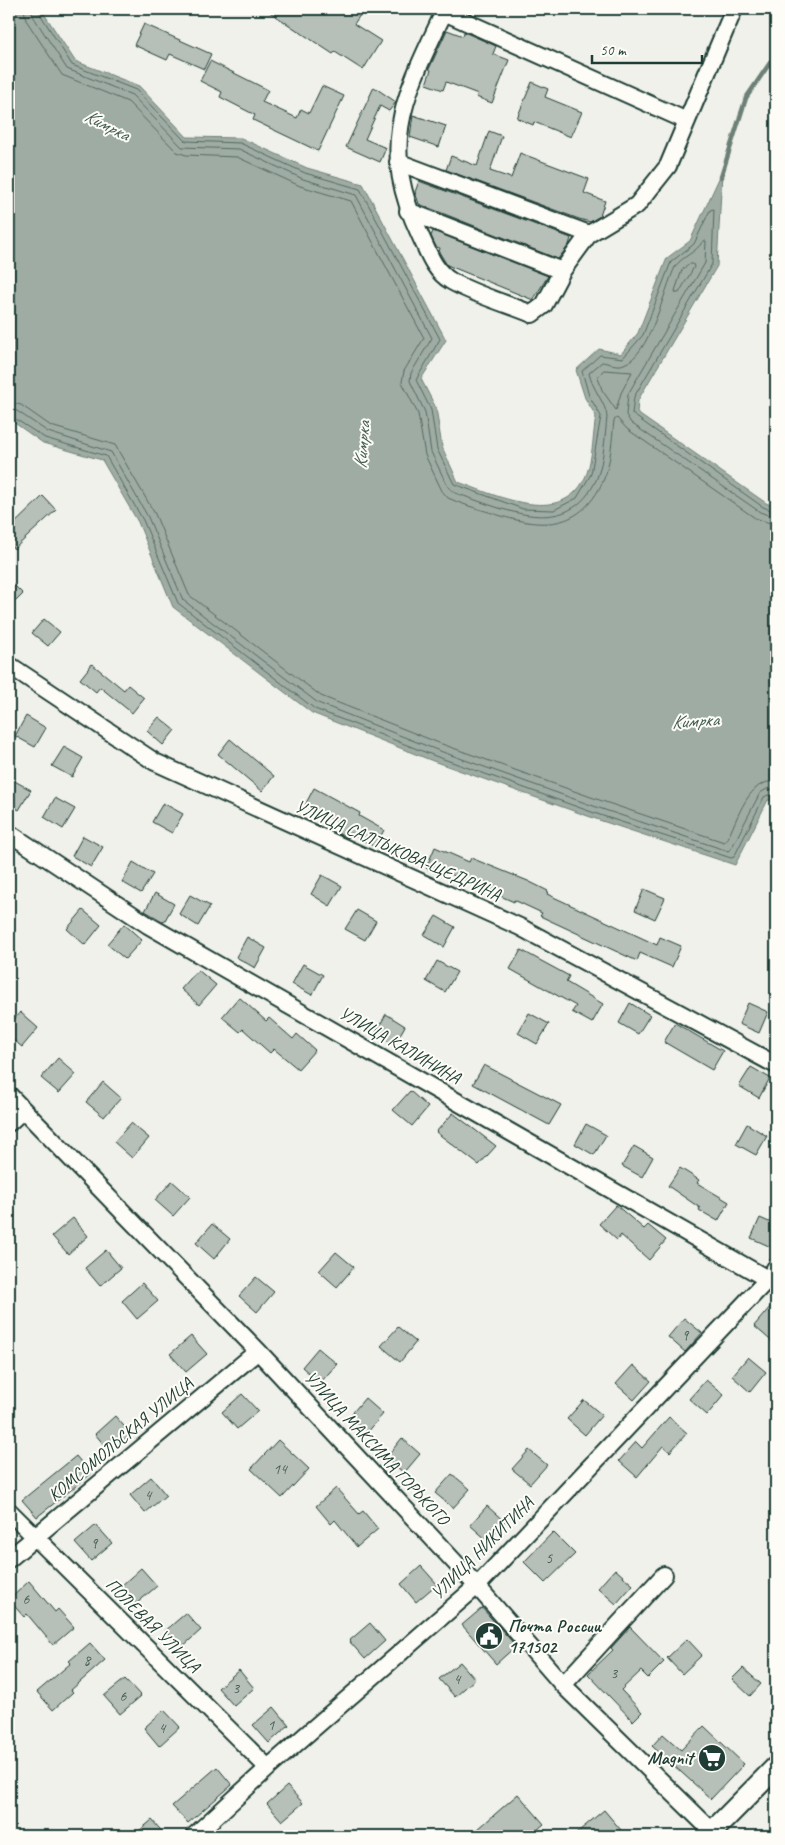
<svg xmlns="http://www.w3.org/2000/svg" width="785" height="1845" font-family="Caveat,sans-serif">
<rect width="100%" height="100%" fill="#f0f1eb"/>
<filter id="ink" filterUnits="userSpaceOnUse"><feTurbulence type="fractalNoise" baseFrequency=".02" numOctaves="2"/><feDisplacementMap in="SourceGraphic" scale="10" xChannelSelector="R" yChannelSelector="G"/><feConvolveMatrix kernelMatrix="1 2 1 2 8 2 1 2 1" color-interpolation-filters="sRGB"/></filter>
<g filter="url(#ink)">
<path fill="#9faca4" stroke="#6c8077" d="M9 9H41L75 61 139 86 187 137 241 138 307 168 363 184 446 340 421 379 436 408 442 447 458 482C498 496 566 529 587 473 593 455 593 434 596 416L585 398 576 370 599 349 621 354 638 333 667 258 690 241 722 172 717 266 638 400 637 413 766 503 776 507V801L768 800 735 865 599 820 433 761 312 713 173 607 138 522 102 460 43 443 9 419Z"/>
<g fill="none" stroke-linecap="round" stroke-linejoin="round">
<path stroke="#526961" stroke-width="1" d="M24 9 26 20 62 75 128 102 177 152 186 155 237 157 300 186 351 201 424 338 404 371 402 382 418 414 425 455 442 491 448 498C461 504 475 508 489 512 536 528 579 534 603 481 611 464 612 439 614 420L617 418 627 429 755 518 776 525
M31 9 33 16 67 69 132 95 182 147 239 149 303 179 356 195 432 338 411 373 410 381 425 412 431 452 448 487 455 493C504 509 569 542 597 478 604 460 605 436 607 417 606 403 592 389 589 373L602 362C609 363 618 367 624 364 650 355 664 290 675 267 681 257 696 253 703 241H706L705 263 628 394 626 415 631 423 760 512 776 518
M37 9 72 65 136 90 185 141 240 143 305 173 360 189 440 339 416 380 431 410 437 449 454 484 523 509 554 510 577 498 591 474 601 416 589 396 582 371 600 355 623 358 643 335 671 262 694 244 710 210 714 209 712 264 634 397 632 414 763 507 776 512
M690 264H693L694 267 679 293H676L675 291 682 270Z
M604 370 632 372 621 393 616 410 602 390 598 377Z
M9 402 21 405 51 426 115 445 155 514 189 595 321 696 439 743 605 802 724 842 727 840C737 820 749 777 776 782
M9 409 17 411 48 432 111 452 148 517 183 600 318 703 437 750 602 809 728 851 731 849 760 793 767 789 776 790
M9 415 45 438 106 456 143 520 178 603 315 709 435 756 600 815 731 858 734 857 764 797 768 795 776 796"/>
<path stroke="#6c8077" stroke-width="4.5" d="M721 177 746 98 776 54"/>
</g>
<path fill="#b6bfb8" stroke="#1f3d34" d="M265 9H364L354 24 381 41 363 70 335 52 333 54Z
M144 24 211 54 204 69 170 54 167 60 134 45Z
M447 30 463 36 464 32 496 46 493 54 509 60 492 103 476 97 478 94 446 82 443 90 426 84 431 70 429 69Z
M210 61 268 90 262 102 297 118 301 109 309 113 322 86 344 96 318 151 253 120 255 115 220 97 222 92 200 81Z
M532 82 548 89 545 97 582 112 571 137 534 122 533 125 517 118Z
M374 87 396 102 389 111 380 106 365 139 386 148 380 162 346 147Z
M413 115 446 126 439 147 410 137Z
M489 131 502 136 490 171 511 178 520 153 589 179 584 193 605 201 600 216 590 222 579 219 446 170 451 156 477 166Z
M419 181 571 238 569 245 558 259 419 204 415 192Z
M433 231 548 276 533 300 447 265 439 252 440 248 436 247 431 236Z
M43 496 56 510 14 549 9 543V529Z
M9 580 23 594 9 608Z
M44 619 60 632 48 646 32 633Z
M92 664 124 690 128 685 144 698 132 713 100 687 96 692 80 679Z
M26 716 46 728 35 747 15 736Z
M159 717 175 730 163 745 147 731Z
M230 739 274 776 262 791 218 754Z
M64 747 83 758 72 777 52 766Z
M9 778 31 790 19 810 9 804Z
M314 788 360 813 359 816 384 830 375 847 350 833 348 838 335 832 340 824 305 805Z
M55 798 75 809 63 829 44 817Z
M163 803 183 814 172 833 152 822Z
M83 836 103 847 91 867 72 856Z
M435 847 469 862 471 858 528 881 548 891 547 894 657 945 660 937 681 946 672 967 640 953 637 961 540 916 542 913 514 900V902L448 873 446 877 426 868Z
M133 862 153 874 141 893 122 882Z
M322 875 342 886 330 906 311 894Z
M644 889 665 898 655 919 635 910Z
M155 893 174 904 164 922 145 911Z
M190 895 210 906 198 926 179 914Z
M83 910 101 925 85 945 67 929Z
M357 910 376 921 365 940 345 929Z
M436 916 455 927 444 947 424 935Z
M124 924 142 940 125 959 107 944Z
M247 937 266 948 255 968 236 957Z
M521 950 569 976 566 982 603 1004 592 1023 572 1012 576 1006 510 969Z
M437 961 457 972 445 992 426 981Z
M303 964 323 975 312 995 292 984Z
M198 970 216 985 199 1005 181 989Z
M239 997 266 1021 269 1018 293 1039 297 1034 315 1050 298 1069 274 1049 270 1053 243 1029 240 1032 222 1017Z
M630 1003 650 1015 638 1034 619 1023Z
M748 1003 768 1012 759 1033 739 1024Z
M20 1012 38 1028 22 1047 9 1036V1026Z
M529 1013 549 1024 537 1044 518 1033Z
M386 1014 405 1026 394 1045 375 1034Z
M675 1023 723 1051 712 1070 664 1042Z
M58 1058 76 1074 59 1093 41 1078Z
M484 1065 561 1105 549 1125 473 1084Z
M751 1067 770 1078 759 1098 739 1086Z
M103 1082 121 1098 104 1117 86 1102Z
M410 1091 428 1107 412 1126 393 1110Z
M453 1113 496 1146 479 1165 436 1132Z
M131 1123 149 1138 132 1158 114 1142Z
M586 1124 606 1135 594 1155 575 1144Z
M747 1124 767 1136 756 1155 736 1144Z
M634 1146 653 1157 642 1177 622 1166Z
M680 1168 699 1180 697 1183 729 1202 718 1221 699 1210 700 1208 668 1186Z
M172 1181 190 1197 173 1216 155 1200Z
M616 1205 644 1229 648 1225 666 1240 649 1260 621 1235 617 1240 599 1224Z
M73 1218 88 1236 68 1254 52 1236Z
M760 1218 776 1225V1235L771 1247 751 1238Z
M212 1224 230 1239 214 1259 196 1243Z
M106 1250 121 1268 100 1286 85 1268Z
M336 1252 354 1267 337 1287 319 1271Z
M256 1277 274 1292 257 1312 239 1296Z
M142 1283 158 1301 137 1319 122 1301Z
M776 1300V1345L754 1326Z
M684 1318 702 1333 685 1352 668 1337Z
M398 1327 416 1342 400 1362 381 1346Z
M191 1336 207 1354 186 1372 170 1354Z
M318 1348 337 1364 320 1383 302 1367Z
M748 1357 766 1372 750 1392 732 1376Z
M633 1365 651 1381 634 1400 616 1384Z
M706 1380 724 1395 707 1415 689 1399Z
M242 1394 258 1411 237 1429 222 1412Z
M365 1398 383 1414 367 1433 349 1417Z
M584 1400 602 1415 585 1435 567 1419Z
M115 1416 131 1434 110 1452 95 1434Z
M669 1417 687 1433 670 1452 663 1446 637 1477 619 1461 636 1442 642 1448Z
M402 1438 420 1454 404 1473 386 1458Z
M278 1440 309 1469 282 1498 251 1469Z
M529 1450 547 1465 530 1484 512 1469Z
M76 1456 91 1474 37 1517 22 1500Z
M452 1474 470 1489 453 1508 435 1493Z
M151 1477 166 1495 145 1513 130 1495Z
M336 1488 359 1514 363 1511 378 1529 357 1547 335 1520 331 1524 316 1506Z
M487 1506 505 1522 488 1541 470 1525Z
M96 1525 112 1543 91 1561 75 1543Z
M553 1532 575 1554 545 1583 524 1562Z
M421 1566 437 1584 416 1602 401 1584Z
M141 1568 157 1586 136 1604 121 1586Z
M615 1569 633 1585 616 1604 598 1588Z
M29 1581 55 1612 58 1609 74 1627 53 1645 27 1614 24 1617 9 1600Z
M482 1608 516 1646 496 1664 462 1625Z
M186 1613 201 1630 181 1648 165 1631Z
M370 1623 385 1641 365 1659 349 1641Z
M630 1627 664 1662 648 1678 641 1671 621 1690 642 1712 633 1721 588 1674 613 1650 611 1648Z
M687 1639 702 1655 682 1674 667 1658Z
M90 1643 105 1660 71 1690 73 1692 53 1710 37 1692 71 1663 69 1661Z
M460 1662 475 1679 455 1697 439 1679Z
M743 1668 761 1684 750 1696 732 1679Z
M239 1670 254 1688 234 1706 218 1688Z
M125 1679 141 1696 120 1714 104 1696Z
M274 1707 289 1725 269 1743 253 1725Z
M164 1710 180 1727 159 1746 144 1728Z
M704 1726 744 1764 711 1799 652 1746 663 1734 681 1750Z
M217 1767 232 1785 188 1823 172 1806Z
M287 1786 303 1803 282 1821 267 1804Z
M518 1794 544 1824 530 1836H470Z
M604 1810 626 1836H573Z
M152 1820 166 1836H133Z"/>
<g fill="none" stroke-linecap="round" stroke-linejoin="round">
<defs>
<path id="minor" d="M687 121 444 12C405 95 377 144 420 235 428 252 434 271 451 281 473 294 508 304 532 314L544 305 562 271 589 234 637 205 668 166 734 9
M398 162 589 234
M408 211 562 271
M9 665 155 762 520 927 776 1065
M9 833 148 925 776 1284
M9 1095 258 1351 477 1586 563 1685 717 1836
M9 1123 23 1110
M9 1511 268 1768
M9 1559 258 1351
M563 1685 664 1575
M194 1836 268 1768 477 1586 769 1278 776 1267"/>
<path id="major" d="M708 1836 776 1767"/>
</defs>
<use href="#minor" stroke="#1f3d34" stroke-width="20"/>
<use href="#major" stroke="#1f3d34" stroke-width="24"/>
<use href="#minor" stroke="#fdfcf7" stroke-width="16"/>
<use href="#major" stroke="#fdfcf7" stroke-width="20"/>
</g>
</g>
<defs>
<symbol id="civic-disc" viewBox="-11 -11 22 22"><circle r="9.5" fill="#1f3d34" stroke="#fdfcf7"/><path d="M-.6-6.5H3V-4.5H.6V-3L4-1V1h2V6H-6V1h2V-1L-.6-3ZM-1.2 2.5V6h2.4V2.5Z" fill="#fff"/></symbol>
<symbol id="supermarket-disc" viewBox="-11 -11 22 22"><circle r="9.5" fill="#1f3d34" stroke="#fdfcf7"/><path d="M-6-5.5h2.5l.6 2H6L4.5 2H-2.5L-4.4-4H-6ZM-1.5 3.2a1.3 1.3 0 1 0 .1 0ZM3 3.2a1.3 1.3 0 1 0 .1 0Z" fill="#fff"/></symbol>
</defs>
<g fill-rule="evenodd">
<use href="#civic-disc" x="473" y="1620" width="32" height="32"/>
<use href="#supermarket-disc" x="696" y="1742" width="32" height="32"/>
</g>
<g text-anchor="middle" dominant-baseline="central" stroke-width="4" stroke-linejoin="round" paint-order="stroke">
<g font-size="15" fill="#455e55">
<text x="685" y="1335">9</text>
<text x="280" y="1469">14</text>
<text x="148" y="1495">4</text>
<text x="94" y="1543">9</text>
<text x="549" y="1558">5</text>
<text x="26" y="1599">6</text>
<text x="87" y="1660">8</text>
<text x="614" y="1673">3</text>
<text x="457" y="1679">4</text>
<text x="236" y="1688">3</text>
<text x="123" y="1696">6</text>
<text x="271" y="1725">1</text>
<text x="162" y="1728">4</text>
</g>
<g font-size="18" fill="#1f3d34" stroke="#fdfcf7">
<text transform="translate(398 850) rotate(24)">УЛИЦА САЛТЫКОВА-ЩЕДРИНА</text>
<text transform="translate(400 1045) rotate(30)">УЛИЦА КАЛИНИНА</text>
<text transform="translate(120 1439) rotate(-40)">КОМСОМОЛЬСКАЯ УЛИЦА</text>
<text transform="translate(377 1448) rotate(47)">УЛИЦА МАКСИМА ГОРЬКОГО</text>
<text transform="translate(482 1548) rotate(-45)">УЛИЦА НИКИТИНА</text>
<text transform="translate(153 1625) rotate(45)">ПОЛЕВАЯ УЛИЦА</text>
</g>
<g font-size="18" font-weight="bold" fill="#1f3d34" stroke="#fdfcf7" text-anchor="start">
<text x="508" y="1626">Почта России<tspan x="508" dy="21">171502</tspan></text>
<text x="693" y="1758" text-anchor="end">Magnit</text>
</g>
<g font-size="19" font-style="italic" fill="#455e56" stroke="#fdfcf7">
<text transform="translate(107 125) rotate(27)">Кимрка</text>
<text transform="translate(362 445) rotate(-85)">Кимрка</text>
<text transform="translate(695 721) rotate(-4)">Кимрка</text>
</g>
</g>
<rect width="785" height="1845" fill="none" stroke="#fdfcf7" stroke-width="30"/>
<rect x="15" y="15" width="755" height="1815" fill="none" stroke="#1f3d34" stroke-width="2" filter="url(#ink)"/>
<path d="M592 55v8h110v-8" fill="none" stroke="#1f3d34" stroke-width="2.5"/>
<text x="600" y="55" font-size="15" fill="#1f3d34" stroke="#fdfcf7" stroke-width="4" paint-order="stroke">50 m</text>
</svg>
